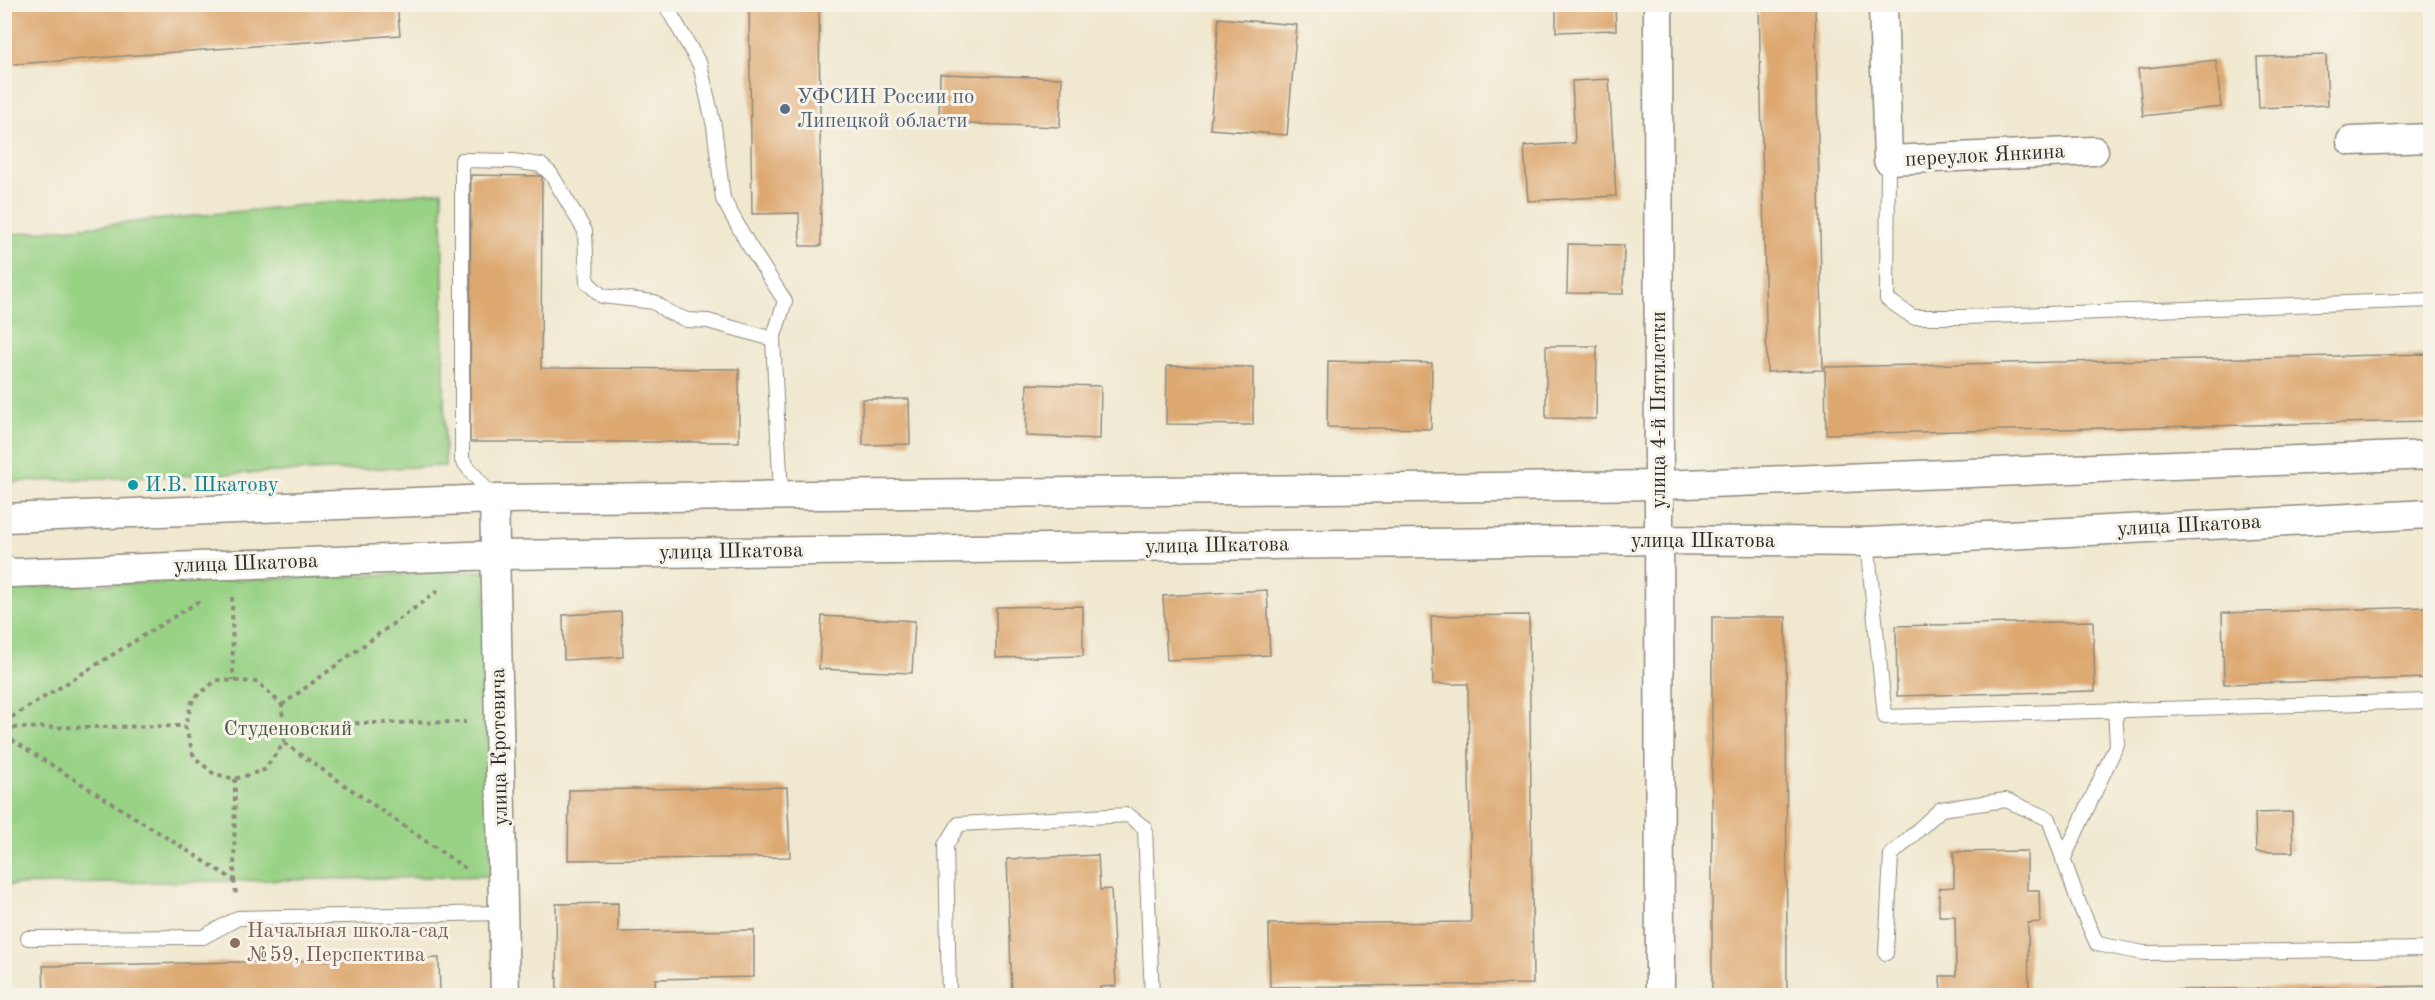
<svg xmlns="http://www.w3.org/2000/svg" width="2435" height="1000" font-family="'Old Standard TT',serif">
<rect width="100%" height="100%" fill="#f7f3e8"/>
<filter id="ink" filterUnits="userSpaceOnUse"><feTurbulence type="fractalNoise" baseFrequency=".0167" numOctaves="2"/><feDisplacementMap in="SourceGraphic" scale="12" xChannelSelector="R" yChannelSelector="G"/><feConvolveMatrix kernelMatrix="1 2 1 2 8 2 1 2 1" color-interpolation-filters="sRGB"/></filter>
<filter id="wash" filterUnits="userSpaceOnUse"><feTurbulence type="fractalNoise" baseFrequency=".008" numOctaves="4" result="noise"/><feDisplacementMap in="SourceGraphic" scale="24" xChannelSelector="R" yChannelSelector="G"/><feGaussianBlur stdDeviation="1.35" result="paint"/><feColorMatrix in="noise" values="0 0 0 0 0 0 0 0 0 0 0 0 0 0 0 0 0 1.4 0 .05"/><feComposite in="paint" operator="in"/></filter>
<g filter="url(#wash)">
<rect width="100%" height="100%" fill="#f0e8cf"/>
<path fill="#98d285" stroke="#627e58" stroke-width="1.5" d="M442 191 445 466 5 482V235Z
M485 571 491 876 5 885 4 588Z"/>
<g id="blocks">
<path fill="#dda76f" d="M4 4H397L400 35 4 65Z
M749 4H819L821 246H800L799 213 752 214Z
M1556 4H1615L1616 30 1556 32Z
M1759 4H1815L1823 370 1767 372Z
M1219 18 1297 25 1287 135 1210 129Z
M2326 55 2328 105 2259 108 2257 57Z
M2216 60 2221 107 2143 116 2138 69Z
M940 74 1062 78 1060 127 939 123Z
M1609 79 1616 196 1528 201 1524 146 1575 143 1572 81Z
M471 175 542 176 541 368 739 369V442H470Z
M1568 244 1624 245 1623 294 1567 293Z
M1546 346H1597L1596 419 1546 418Z
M2430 354V421L1826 434 1825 367Z
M1328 361 1432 363 1431 429 1327 427Z
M1167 366 1253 367V425L1166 424Z
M1027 384 1101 386 1100 439 1026 436Z
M862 399H909L910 444 863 445Z
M1267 590 1270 655 1167 660 1163 596Z
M1083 606V656L996 658V607Z
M2430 607V678L2224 684 2222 613Z
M621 612 623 657 564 660 563 615Z
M1529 615 1533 984 1270 987 1269 924 1471 922 1468 684H1433L1431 616Z
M822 616 915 621 912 673 819 669Z
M1712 617H1786L1787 996H1712Z
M2093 621 2095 691 1897 696 1896 626Z
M787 787 790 857 568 860 569 790Z
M2292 812 2293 852H2256L2255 813Z
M2027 851V890H2039L2040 922 2028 923 2029 996H1930V994L1941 993 1940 976H1956L1955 916H1939V888L1954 887V852Z
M1098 855 1100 890 1111 889 1116 986 1100 987V996H1012L1007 859Z
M618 903V932L754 930V977L655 979 656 996H557L556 904Z
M439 958 440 996H44L43 966Z
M2430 986V996H2032V992Z"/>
</g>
</g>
<g filter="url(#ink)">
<use href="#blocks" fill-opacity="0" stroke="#8e8a7d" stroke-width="1.5"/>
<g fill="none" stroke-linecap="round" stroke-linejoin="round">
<defs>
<path id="service" d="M665 4 700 65 714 126 723 199 748 244 785 301 773 339 781 494
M1888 160 1887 299 1913 317H1962L2430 300
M494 499 462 460V160L513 161 541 165 551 174 585 231 587 282 602 296 654 302 668 312 687 320 708 321 773 339
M1867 542 1885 717 2430 701
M2063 860 2117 744 2115 710
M28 938 203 937 238 918 504 913
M1886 953 1891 855 1941 809 2006 800 2049 819 2080 906 2097 944 2144 953 2430 949
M949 996 946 845 959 824 1128 815 1145 828 1152 996"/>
<path id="minor" d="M1658 4 1660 996
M1883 4 1888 160 2094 151
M2351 141 2430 138
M494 499 505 996
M4 518 494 499 1660 485 2430 455
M4 570 11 573 495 555 1660 540 1867 542 2430 514"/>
</defs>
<use href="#service" stroke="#8e8a7d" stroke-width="16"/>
<use href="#minor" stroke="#8e8a7d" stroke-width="31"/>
<path stroke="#8e8a7d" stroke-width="4" stroke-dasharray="4.5 4.5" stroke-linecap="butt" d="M232 597 233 680
M217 680 258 682 282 705 284 743 264 770 235 779 214 774 194 757 185 726 193 699Z
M282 705 439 590
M4 722 201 600
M283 724 466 722
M4 728 185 726
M4 735 234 880 235 779
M284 743 469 871
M234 880 236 894"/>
<use href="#service" stroke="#fff" stroke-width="14"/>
<use href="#minor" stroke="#fff" stroke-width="28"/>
</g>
</g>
<circle fill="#5c6f8a" stroke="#f7f3e8" stroke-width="2" cx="785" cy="109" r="6"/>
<circle fill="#0f9aa8" stroke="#f7f3e8" stroke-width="2" cx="133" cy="485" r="6"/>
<circle fill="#8d6e63" stroke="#f7f3e8" stroke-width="2" cx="235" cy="943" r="6"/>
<g text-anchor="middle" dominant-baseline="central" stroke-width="6" stroke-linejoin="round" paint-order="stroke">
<g font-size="21" fill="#4e5e75" stroke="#f7f3e8" text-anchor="start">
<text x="797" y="97">УФСИН России по<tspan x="797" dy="24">Липецкой области</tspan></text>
</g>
<g font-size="21" fill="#2b2b2b" stroke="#f7f3e8">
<text transform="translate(1985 156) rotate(-3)">переулок Янкина</text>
<text transform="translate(1659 410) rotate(-90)">улица 4-й Пятилетки</text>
<text transform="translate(2189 526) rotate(-3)">улица Шкатова</text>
<text x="1703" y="541">улица Шкатова</text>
<text transform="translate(1217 546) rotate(-1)">улица Шкатова</text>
<text transform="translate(731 552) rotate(-1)">улица Шкатова</text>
<text transform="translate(246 564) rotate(-2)">улица Шкатова</text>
<text transform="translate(500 747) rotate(-91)">улица Кротевича</text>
</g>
<g font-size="21" fill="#0d838f" stroke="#f7f3e8" text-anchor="start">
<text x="145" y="485">И.В. Шкатову</text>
</g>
<g font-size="21" fill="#465542" stroke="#f7f3e8">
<text x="288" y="729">Студеновский</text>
</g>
<g font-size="21" fill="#785e54" stroke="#f7f3e8" text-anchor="start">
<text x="247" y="931">Начальная школа-сад<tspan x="247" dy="24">№59, Перспектива</tspan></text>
</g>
</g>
<rect width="2435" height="1000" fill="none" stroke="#f7f3e8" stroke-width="24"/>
</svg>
